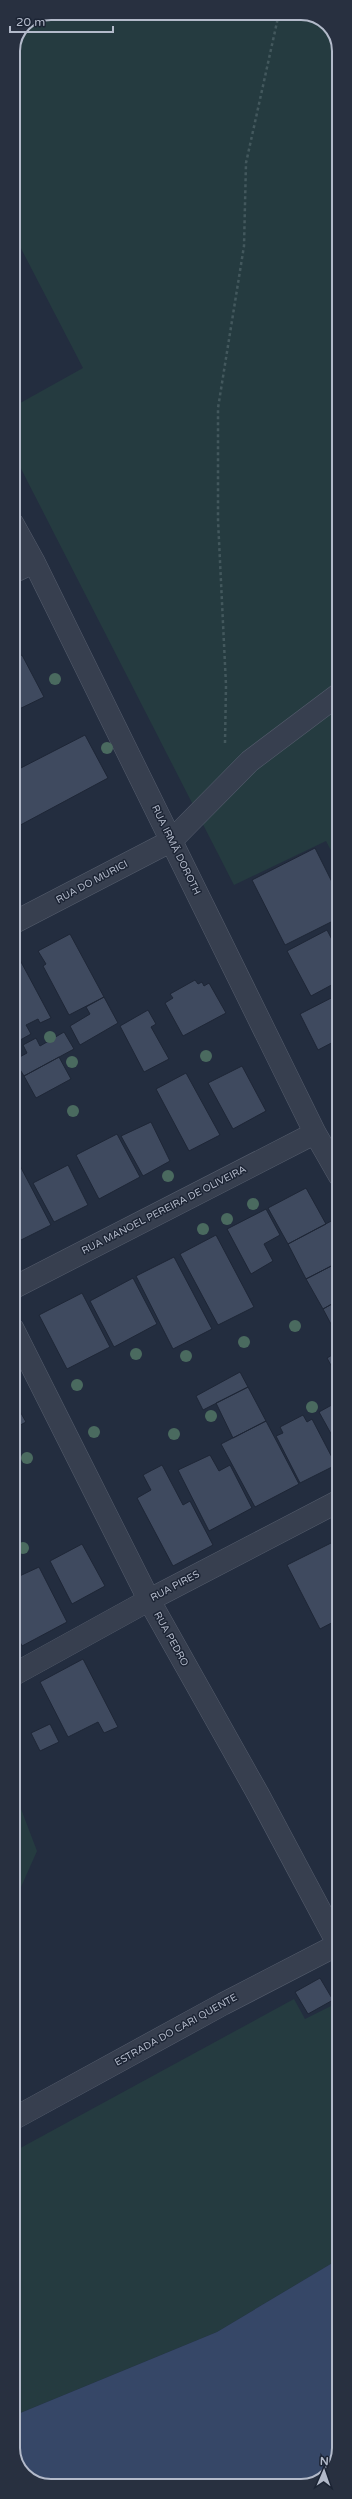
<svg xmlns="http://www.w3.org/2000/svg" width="352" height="2499" font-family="'Varela Round',sans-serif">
<rect width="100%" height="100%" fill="#232d3f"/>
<path fill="#253b40" d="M51 13H306L328 24 339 46V866L326 841 234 885 13 453V407L83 368 13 233V51L24 24Z
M13 1788 37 1851 13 1905Z
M294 1999 305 2019 337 2003 339 2005V2259L217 2332 13 2416V2152Z"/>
<path fill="#364767" d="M339 2259V2448L329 2473 306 2486H46L24 2475 13 2453V2416L217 2332Z"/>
<path fill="#3f4a5f" stroke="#1e2636" d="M22 655 44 697 13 712V659Z
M85 735 108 778 13 829V772Z
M315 848 339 896V918L285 945 252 880Z
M327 930 339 953V981L311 996 287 951Z
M70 934 104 997 69 1015 43 966 46 964 38 951Z
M20 960 51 1018 40 1023 38 1019 26 1025 31 1034 13 1044V964Z
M195 980 198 984 202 982 204 986 209 983 226 1013 183 1036 165 1003 173 998 170 994Z
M339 994V1039L318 1050 300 1014Z
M104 997 118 1023 80 1045 70 1026 90 1014 86 1007Z
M148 1010 156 1024 151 1027 169 1059 144 1072 120 1026Z
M64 1032 74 1049 24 1076 14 1060 27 1053 23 1045 36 1038 40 1046Z
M59 1057 71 1079 36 1098 24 1076Z
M242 1066 266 1111 233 1129 208 1083Z
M186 1073 220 1135 189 1151 156 1089Z
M339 1078V1090L334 1080Z
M151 1122 170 1161 143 1176 121 1136Z
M117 1134 140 1177 99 1199 76 1155Z
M18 1162 51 1225 13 1244V1164Z
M68 1165 88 1205 54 1222 33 1183Z
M306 1188 326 1224 288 1244 268 1208Z
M266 1209 280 1235 264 1244 273 1261 251 1274 227 1229Z
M335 1219 339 1226V1262L306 1279 288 1244Z
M216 1235 254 1307 218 1325 180 1254Z
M174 1257 212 1329 173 1349 136 1276Z
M339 1262V1300L323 1309 306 1279Z
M133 1278 157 1324 114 1347 90 1301Z
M82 1293 110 1347 67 1369 39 1315Z
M339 1300V1320L331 1324 323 1309Z
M339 1351V1375L337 1376 327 1358Z
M240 1372 248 1387 203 1410 196 1396Z
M248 1387 266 1421 233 1438 216 1403Z
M13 1399 26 1422 13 1429Z
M339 1401V1448L319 1412Z
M303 1415 307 1422 312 1419 336 1465 300 1483 276 1436 283 1433 280 1427Z
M266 1421 299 1484 255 1507 221 1444Z
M210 1455 219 1471 230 1465 252 1508 209 1531 178 1470Z
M162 1465 183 1505 190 1501 213 1545 173 1566 137 1498 151 1490 143 1475Z
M331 1543 339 1557V1619L320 1629 287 1565Z
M82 1544 105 1586 72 1604 50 1561Z
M39 1567 67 1622 22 1646 13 1628V1579Z
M13 1636 19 1647 13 1651Z
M83 1659 118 1727 104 1733 98 1722 68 1737 40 1682Z
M50 1724 59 1742 40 1751 31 1733Z
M320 1978 333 2000 308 2014 295 1992Z"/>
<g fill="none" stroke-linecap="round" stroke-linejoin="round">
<defs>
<path id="minor" d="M13 524 34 562 315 1133 339 1175
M13 572 34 562
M13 923 171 841 250 761 339 694
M13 1288 315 1133
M13 1329 149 1600 258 1794 338 1944
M13 1675 149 1600 339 1501
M13 2119 223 2004 339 1944"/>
</defs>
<use href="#minor" stroke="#555d6d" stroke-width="23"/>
<path stroke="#43585d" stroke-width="2.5" stroke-dasharray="3 3" stroke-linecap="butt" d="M225 743 226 685 218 520V408L244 246 246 163 279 13"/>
<use href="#minor" stroke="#373f4f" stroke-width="22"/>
</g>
<g fill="#4a6a5f">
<circle cx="55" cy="679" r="6"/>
<circle cx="107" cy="748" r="6"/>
<circle cx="50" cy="1037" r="6"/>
<circle cx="206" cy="1056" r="6"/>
<circle cx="72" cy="1062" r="6"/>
<circle cx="73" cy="1111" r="6"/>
<circle cx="168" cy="1176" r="6"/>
<circle cx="253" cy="1204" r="6"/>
<circle cx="227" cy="1219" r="6"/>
<circle cx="203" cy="1229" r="6"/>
<circle cx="295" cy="1326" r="6"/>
<circle cx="244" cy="1342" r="6"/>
<circle cx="136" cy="1354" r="6"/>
<circle cx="186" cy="1356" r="6"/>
<circle cx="77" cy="1385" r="6"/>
<circle cx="312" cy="1407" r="6"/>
<circle cx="211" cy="1416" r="6"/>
<circle cx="94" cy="1432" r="6"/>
<circle cx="174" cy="1434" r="6"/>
<circle cx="27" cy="1458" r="6"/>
<circle cx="23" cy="1548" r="6"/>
</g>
<g text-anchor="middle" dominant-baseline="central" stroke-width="3" stroke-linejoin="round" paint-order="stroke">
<g font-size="10" fill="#b3baca" stroke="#1c2434">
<text transform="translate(176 850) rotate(64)">RUA IRMÃ DOROTH</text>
<text transform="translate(92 882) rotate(-28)">RUA DO MURICI</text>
<text transform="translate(164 1210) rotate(-27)">RUA MANOEL PEREIRA DE OLIVEIRA</text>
<text transform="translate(175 1586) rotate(-28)">RUA PIRES</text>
<text transform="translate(171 1639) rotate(61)">RUA PEDRO</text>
<text transform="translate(176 2030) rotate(-29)">ESTRADA DO CARI QUENTE</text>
</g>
</g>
<path d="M0 0H352V2499H0ZM51 20H301A31 31 0 0 1 332 51V2448A31 31 0 0 1 301 2479H51A31 31 0 0 1 20 2448V51A31 31 0 0 1 51 20Z" fill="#283040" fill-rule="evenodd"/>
<path fill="none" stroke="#b3baca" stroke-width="2" d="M51 20H301A31 31 0 0 1 332 51V2448A31 31 0 0 1 301 2479H51A31 31 0 0 1 20 2448V51A31 31 0 0 1 51 20Z"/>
<g transform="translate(324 2471) rotate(2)" stroke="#1c2434" stroke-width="3" paint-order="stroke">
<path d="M0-3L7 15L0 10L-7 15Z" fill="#b3baca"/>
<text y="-6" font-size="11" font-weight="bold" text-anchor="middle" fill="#b3baca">N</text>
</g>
<path d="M10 26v6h103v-6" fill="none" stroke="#b3baca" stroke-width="2"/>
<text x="16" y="26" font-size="12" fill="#b3baca" stroke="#1c2434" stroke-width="3" paint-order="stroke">20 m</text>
</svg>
